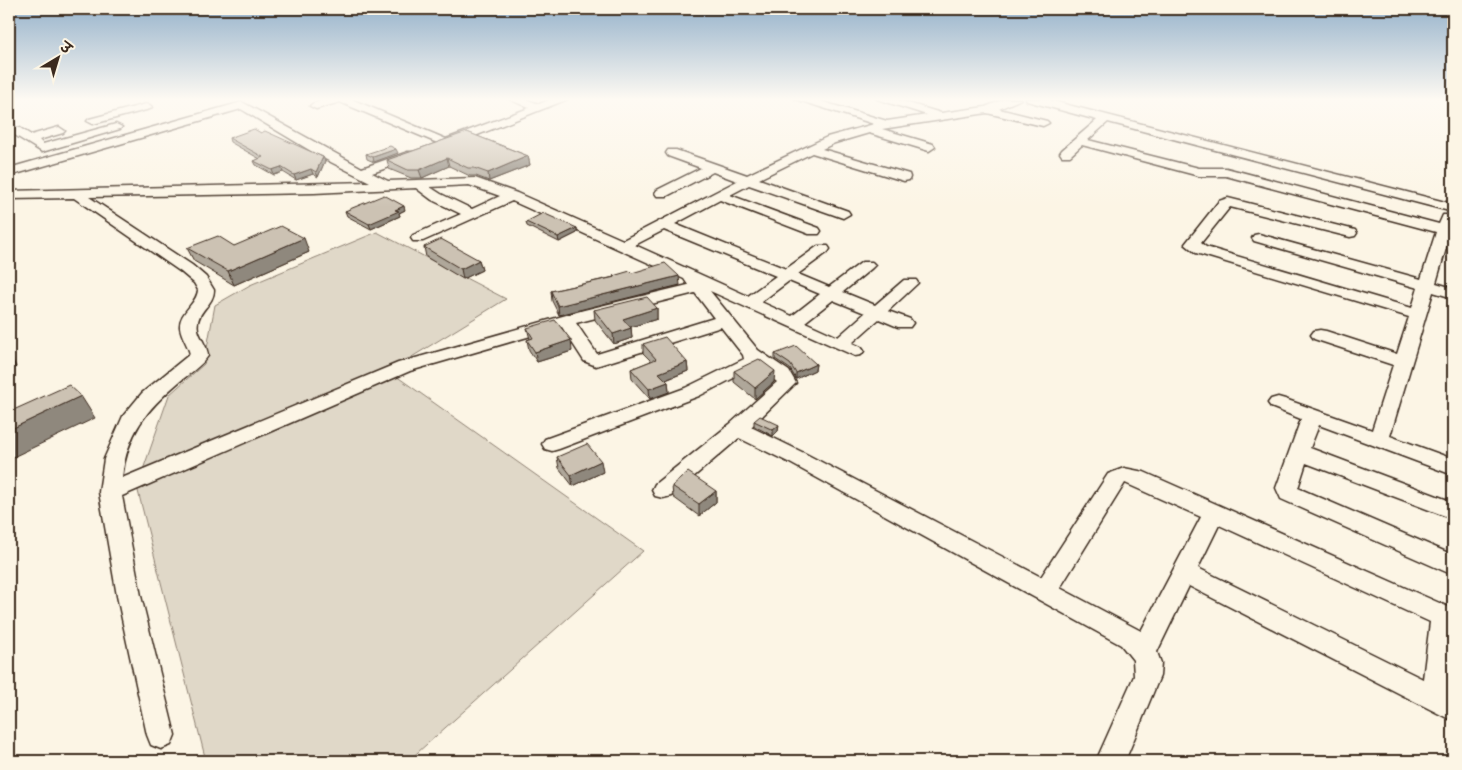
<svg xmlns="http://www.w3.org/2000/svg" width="1462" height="770" font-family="Mali,'Playpen Sans Deva',sans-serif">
<rect width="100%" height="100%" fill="#fcf5e5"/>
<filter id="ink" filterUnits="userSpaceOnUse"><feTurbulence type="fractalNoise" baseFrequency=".02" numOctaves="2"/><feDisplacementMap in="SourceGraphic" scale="10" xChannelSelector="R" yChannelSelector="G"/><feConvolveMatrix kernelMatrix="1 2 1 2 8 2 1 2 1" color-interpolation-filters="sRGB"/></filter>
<g filter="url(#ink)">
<path fill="#e0d8c8" stroke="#8e8173" d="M377 232 506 299 389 371 643 551 408 761H206L137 487 169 395 204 364 215 305 250 285Z"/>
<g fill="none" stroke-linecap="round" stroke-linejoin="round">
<defs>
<path id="minor" d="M326 99H351L446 139 529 108 509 99H525L539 104 552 99H568L447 147 340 102 316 109 310 106 312 104Z
M795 99H813L887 121 927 115 877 99H895L941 113 985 107 1005 99H1021L999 109 1047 121 1049 123 1043 126 987 113 882 129 933 144 935 147 929 151 869 133 835 143 822 149 909 174 910 177 909 180 904 181 812 153 759 179 848 211 850 214 843 218 749 185 730 195 819 228 821 231 819 234H809L720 200 675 224 786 269 818 246H828L830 249 828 252 798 274 829 287 862 262H872L875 265 872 268 843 292 875 305 904 280H916L918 283 888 311 910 319 913 323 910 327H898L879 319 852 343 861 347 864 351 861 355 855 356 710 291 758 350 789 371 796 383 751 427 804 453 1041 577 1108 474 1124 468 1144 472 1453 609V645L1449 692 1453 694V721L1189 586 1157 652 1161 663 1160 676 1125 761H1096L1134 676 1133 660 1121 645 790 463 739 438 671 496 663 498 655 496 652 490 655 484 730 424 777 382 757 366 699 396 559 449 552 451 545 449 542 444 545 439 685 388 744 359 743 355 721 327 596 366 584 361 562 327 410 371 122 496 141 596 175 735 171 745 161 749 151 745 147 735 117 596 99 492 104 459 123 416 142 393 190 354C188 345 181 336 180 327 179 312 197 304 198 290L194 283 181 272 74 198 9 199V191L370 182 321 157 241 109 9 176V168L242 102 362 168 408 152H416L418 155 416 158 372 173 388 181 475 178 517 193 623 240 737 181 713 172 667 196H657L655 193 657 190 701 168 668 156 666 153 668 150H676L747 175 827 137 874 124ZM469 185 500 196 472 209 441 194 430 187ZM416 188 432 200 461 214 413 235 411 238 413 241H423L512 201 684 279 688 285 584 310 398 363 122 478C127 433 146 410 179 382 189 374 201 366 208 356 208 344 195 334 198 322 200 309 214 304 214 290L206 277 192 265 89 197 314 193ZM664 230 776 276 748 296 635 245ZM789 281 820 294 792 316 761 302ZM695 293 714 318 597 354 576 323ZM833 300 865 313 838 337 805 322ZM1125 483 1201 517 1141 631 1060 588ZM1219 525 1430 622 1423 679 1198 568Z
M1026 99H1045L1453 204V212L1108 122 1088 140 1199 168H1226L1439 224 1443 215H1453V224L1436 283 1453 288V298L1433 292 1390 436 1453 459V475L1319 425 1310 448 1453 502V519L1306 463 1298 488 1453 555V575L1281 499 1276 488 1301 419 1271 407 1268 403 1271 399 1278 397 1285 399 1372 430 1393 365 1314 339 1311 335 1314 331 1320 330 1326 331 1397 354 1409 317 1196 253 1185 244 1219 201 1228 198 1355 230 1357 233 1355 236 1350 237 1230 207 1201 243 1206 247 1412 308 1418 288 1254 241 1252 238 1254 235 1259 234 1421 279 1436 232 1226 176H1199L1082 145 1070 156H1062L1060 153 1062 150 1097 120 1027 101Z
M146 104 150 105 152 107 150 109 93 124 87 121 89 119Z
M116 124 122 127 120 129 42 152 13 134 9 133V126L20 128 31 135 59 127 65 131 63 133 39 140 43 144Z"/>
</defs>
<use href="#minor" stroke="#3b2a1e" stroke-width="3"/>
<use href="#minor" fill="#fcf5e5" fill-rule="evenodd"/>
</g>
<path fill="#afa79a" stroke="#3b2a1e" d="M467 132 528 156 530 165 489 181 476 176H470L449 166 422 178H411L389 169 387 160Z
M261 133 323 157 325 161 318 177 313 174 296 180 283 172 274 175 256 165 254 161 260 159 230 142 229 138Z
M398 153 374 162 367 159 366 154Z
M405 210 399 213 400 216 371 229 347 216 345 211Z
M526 222 577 228V233L559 242 527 226Z
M234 246 309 252 234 285 194 261 187 248Z
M424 247 479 260 482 270 463 279 426 257Z
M632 273 680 285 559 315 552 301 551 291 614 277 613 276Z
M657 308V319L631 327 632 338 614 344 595 320 594 310Z
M527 328 572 351 537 362 529 350 527 340 530 339Z
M643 344 687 362 688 371 666 380 668 382 669 392 650 399 632 379 631 369 651 361 643 353Z
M775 354 816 364 815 370 796 379 790 369 775 359Z
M734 371 774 382 755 399 734 382Z
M754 421 779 425 778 431 773 436 754 426Z
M557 457 603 472 573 486 559 468Z
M672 486 716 491V502L699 516 673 497Z"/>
<path fill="#8f887d" stroke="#3b2a1e" d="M396 149 398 153 374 162 373 157Z
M528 156 530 165 489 181 488 173Z
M323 157 325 161 318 177 316 172Z
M447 158 449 166 422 178 419 170Z
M281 167 283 172 274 175 272 170Z
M311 169 313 174 296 180 294 175Z
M404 206 405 210 399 213 400 216 371 229 369 224 395 210Z
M577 228V233L559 242 558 237Z
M304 238 309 252 234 285 228 271Z
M479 260 482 270 463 279 461 269Z
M679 276 680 285 559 315 558 306Z
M657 308V319L624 329 623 319Z
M631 328 632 338 614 344 613 334Z
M571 340 572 351 537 362 535 352Z
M9 351 11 355 16 367 9 370Z
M687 362 688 371 660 382 659 373Z
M816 364 815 370 796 379V373Z
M775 371 774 382 755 399V388Z
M668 382 669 392 650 399 649 389Z
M81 396 95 418 9 459V430Z
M779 425 778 431 773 436V430Z
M601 461 603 472 573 486 571 475Z
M716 491V502L699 516V504Z"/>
<path fill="#ccc2b3" stroke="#3b2a1e" d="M254 129 261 133 265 131 323 157 316 172 311 169 294 175 281 167 272 170 254 161 263 157 229 138Z
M467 132 528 156 488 173 474 168H468L447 158 419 170H408L387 160Z
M390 146 396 149 373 157 366 154Z
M384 195 404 206 395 210 399 211 369 224 345 211Z
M543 213 577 228 558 237 526 222Z
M281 226 304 238 228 271 187 248 218 236 234 246Z
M441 239 479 260 461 269 424 247Z
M665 263 679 276 558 306 551 291 615 277 613 276 630 271 632 273Z
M647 297 657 308 623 319 631 328 613 334 594 310Z
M555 320 571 340 535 352 527 340 533 338 527 328Z
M665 337 687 362 659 373 668 382 649 389 631 369 656 359 643 344Z
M796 346 816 364 796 373 790 364 775 354Z
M759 359 775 371 755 388 734 371Z
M69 385 81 396 9 430V412Z
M760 416 779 425 773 430 754 421Z
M587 444 601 461 571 475 557 457Z
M688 472 716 491 699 504 672 486Z"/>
</g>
<linearGradient id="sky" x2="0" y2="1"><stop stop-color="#94b1ca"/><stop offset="0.48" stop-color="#fefaf3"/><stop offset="1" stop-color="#fefaf3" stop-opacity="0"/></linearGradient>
<rect width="1462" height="207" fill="url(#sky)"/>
<rect width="1462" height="770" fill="none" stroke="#fcf5e5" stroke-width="30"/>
<rect x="15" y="15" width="1432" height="740" fill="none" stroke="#3b2a1e" stroke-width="2" filter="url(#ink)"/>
<g transform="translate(58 58) rotate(38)" stroke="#fcf5e5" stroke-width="4" paint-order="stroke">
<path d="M0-4L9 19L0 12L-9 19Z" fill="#3b2a1e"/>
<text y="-8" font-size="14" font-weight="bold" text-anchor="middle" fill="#3b2a1e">उ</text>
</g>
</svg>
